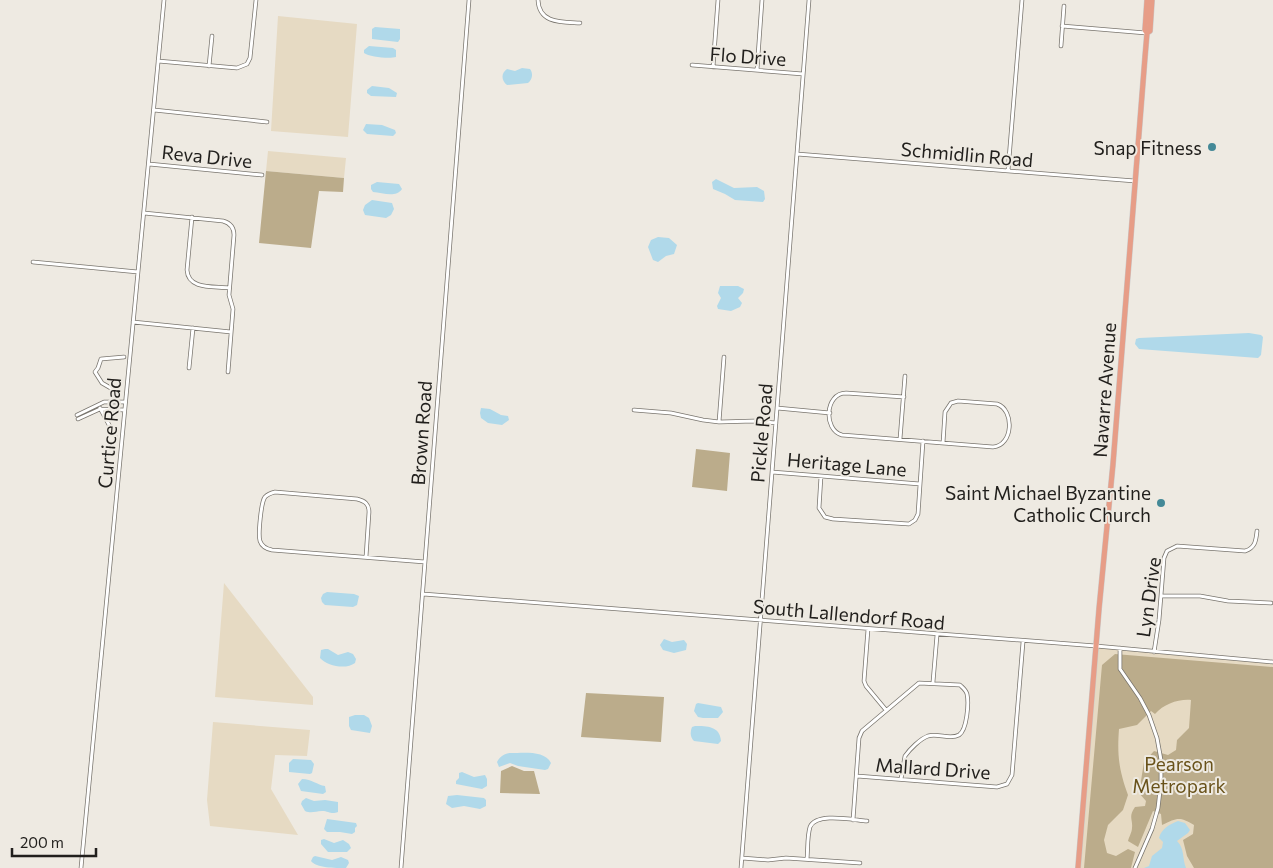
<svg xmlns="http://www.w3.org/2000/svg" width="1273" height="868" font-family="Commissioner,sans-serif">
<rect width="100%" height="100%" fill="#eeeae2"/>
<path fill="#e6dac3" d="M278 16 357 24 348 137 271 131Z
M268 151 346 158 344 178 266 171Z
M224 583 313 697V705L215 697Z
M1096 646 1273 662V868H1078Z
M213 722 310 730 307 756 275 755 271 789 298 835 210 826 207 800Z"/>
<path fill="#bbac8b" d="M266 171 344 178 343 192 319 191 311 248 259 243Z
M696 449 730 453 727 491 692 487Z
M1115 654 1273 667V868H1194L1187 856 1183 840 1193 834 1194 825C1179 816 1177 818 1162 825L1161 814 1153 811 1138 847 1128 841C1129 837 1132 832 1132 828 1133 819 1128 817 1135 807L1145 806 1146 801 1139 793 1144 762 1154 751 1168 755 1176 750 1177 740 1189 728 1191 700C1178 699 1164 704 1155 714L1151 711 1137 725 1119 729C1117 756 1119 770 1128 795L1123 810 1108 825 1104 840 1107 853 1116 856 1128 849 1135 852 1131 868H1084L1102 665Z
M586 693 664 697 661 742 581 737Z
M512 766 524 771H534L540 794 500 793 501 771Z"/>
<path fill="#b0d9ea" d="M375 27 400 29V39L398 42 372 39V29Z
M369 46 393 48 396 50V57C390 59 369 57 364 53V50Z
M507 69 515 71 522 68 530 69C533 73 533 79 528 83L507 85C501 80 501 73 507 69Z
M372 86 389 88 397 93 396 97 371 96 367 93V90Z
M366 124 382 125 395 130 396 133 393 136 367 134 363 130Z
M716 179 734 188 757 187 764 191 765 199 763 202 735 200 725 194 713 189 712 182Z
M377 182 399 184 402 189C396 198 383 193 373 192L371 189V185Z
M372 200 392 203 394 209 391 215 386 218 365 215 363 210 365 205Z
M658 237 669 238 677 245 674 254 666 256 658 262 653 260 648 247 651 240Z
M720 286H738L744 289 743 293 738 298 742 303 740 307 731 311 718 309 717 306 721 298 718 293Z
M1249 333 1261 335 1263 337 1261 355 1258 358 1139 349 1135 344 1136 339 1139 338Z
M481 408 490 409 501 415 508 416 509 420 502 425 488 423 481 418 480 413Z
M327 592 354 594 359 596 357 605 353 607 325 605 322 602 321 598 323 594Z
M664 639 672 642 684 640 687 644 686 650 674 653 663 650 660 645Z
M325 649H328L338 655 348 652 353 654 356 659 355 663C346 670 327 666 320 658L321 650Z
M698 703 721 707 723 712 718 718H703L698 717 694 711 696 704Z
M355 715H364L369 718 372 726 370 733 351 730 349 726V717Z
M695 726C707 726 720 726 721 741L718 744 694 741C690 737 690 732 692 727Z
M511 753C523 753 545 750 551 763L548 769 545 770 518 766 510 763 499 767 497 762C500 756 506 753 511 753Z
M293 759 311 760 314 764 312 773 310 774 289 772V763Z
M462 772 474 777 485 775 487 779V786L482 789 456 784V781L459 778V773Z
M302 779C312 779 317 785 325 786L326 792 323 794 301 791 298 784Z
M457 795 484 798 486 800V806L480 809 464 806 452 808 446 804 448 796Z
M306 798 314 801 325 800 338 802V812C331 815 329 811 322 811 315 811 312 814 305 811L301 804 302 801Z
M327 819 356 823 357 826 355 828V832L352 834 340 832H327L324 829Z
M1178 821 1185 823 1190 830 1188 833 1177 841C1185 849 1182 858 1186 868H1144L1149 866 1152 856 1162 848 1163 842 1159 838C1161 829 1170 824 1178 821Z
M324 839 334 843 343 840 349 844 351 848 347 852H328L321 844V840Z
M315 856 332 860 341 857 348 860 349 863 346 868C335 868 316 868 311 861L313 857Z"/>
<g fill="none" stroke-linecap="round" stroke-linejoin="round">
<defs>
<path id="minor" d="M538 0C539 24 562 22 580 23
M1062 26 1146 33
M1061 46 1064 6
M158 61 237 68 247 64 250 58 256 0
M692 65 803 74
M209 66 212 36
M713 67 718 0
M757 70 762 0
M154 110 267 122
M797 154 1135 181
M149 164 262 175
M1008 171 1022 0
M144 213 223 221C230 223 234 228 234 235L229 295 233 309 228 372
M192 217 187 270C188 290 214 286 229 288
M33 262 138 272
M133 322 231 332
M189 368 193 328
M904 397 846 393C825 393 823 430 842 435L993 447C1013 446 1015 410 997 404L958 401 951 403 945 412 943 443
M115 401 114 390 102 383 95 372 98 368 101 359 124 357
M100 408 115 436
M777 408 830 413
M634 410 671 413 703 420 719 422 754 421 776 423
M77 415 104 402H125
M78 419 100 409 124 410
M719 422 724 357
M900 439 905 376
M772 472 920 484
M821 476 819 508 825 517 833 519 909 524 915 520 918 514 923 441
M366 557 369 512C369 504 365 501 357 499L275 492C271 493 268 494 265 497 261 502 258 535 260 541 262 547 267 549 272 550L425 562
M423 594 1096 646 1273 662
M1161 596H1200L1228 601 1271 603
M868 629 864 681 866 686 886 710
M1120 648V669L1140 698 1149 715 1157 738 1161 760V782L1158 808 1152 829 1135 868
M1154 652 1159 620 1164 558 1167 551 1177 546 1245 551C1255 548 1256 541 1257 531
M933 682 937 635
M857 776 997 787 1007 784 1012 775 1023 642
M853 820 859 738 862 731 919 683 960 685C963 688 966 690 967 694 969 703 967 730 959 735 950 740 938 733 928 736 920 739 910 749 905 756L901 779
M742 858 768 860 786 858 860 863
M807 859C808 849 807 837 810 827 816 812 853 820 867 821
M81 868 164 0
M401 868 469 0
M741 868 809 0"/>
<path id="highway" d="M1147 33 1150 31 1152 0
M1078 868 1099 609 1113 464 1145 57 1147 33 1145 30 1147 0"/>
</defs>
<use href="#minor" stroke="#79756e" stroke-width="4.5"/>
<use href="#highway" stroke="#cac9c9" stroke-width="6"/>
<use href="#minor" stroke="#fff" stroke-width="3"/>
<use href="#highway" stroke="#e79d87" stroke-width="5"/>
</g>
<g fill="#448997" stroke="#eeeae2" stroke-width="2">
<circle cx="1212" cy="147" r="5"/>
<circle cx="1161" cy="503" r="5"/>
</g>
<g text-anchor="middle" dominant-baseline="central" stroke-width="4" stroke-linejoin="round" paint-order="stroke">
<g font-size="19" fill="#211f1c" stroke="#eeeae2">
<text transform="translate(748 56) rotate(4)">Flo Drive</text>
<text transform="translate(967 154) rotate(5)">Schmidlin Road</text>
<text transform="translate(207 156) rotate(6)">Reva Drive</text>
<text transform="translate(1104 390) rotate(-86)">Navarre Avenue</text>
<text transform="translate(109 433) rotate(-85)">Curtice Road</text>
<text transform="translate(421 433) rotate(-86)">Brown Road</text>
<text transform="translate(761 433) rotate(-85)">Pickle Road</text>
<text transform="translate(847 464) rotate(5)">Heritage Lane</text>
<text transform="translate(1148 597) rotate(-82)">Lyn Drive</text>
<text transform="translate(849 614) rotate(5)">South Lallendorf Road</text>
<text transform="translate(933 768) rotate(4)">Mallard Drive</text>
</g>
<g font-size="19" fill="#211f1c" stroke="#eeeae2" text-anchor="end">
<text x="1202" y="147">Snap Fitness</text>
<text x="1151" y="492">Saint Michael Byzantine<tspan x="1151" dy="22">Catholic Church</tspan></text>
</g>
<g font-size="19" fill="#69521a" stroke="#eeeae2">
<text x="1179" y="763">Pearson<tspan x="1179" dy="22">Metropark</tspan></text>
</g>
</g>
<path d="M12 848v8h84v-8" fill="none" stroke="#211f1c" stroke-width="2.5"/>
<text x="20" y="848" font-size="15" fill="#211f1c" stroke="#eeeae2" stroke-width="4" paint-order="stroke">200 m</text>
</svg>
